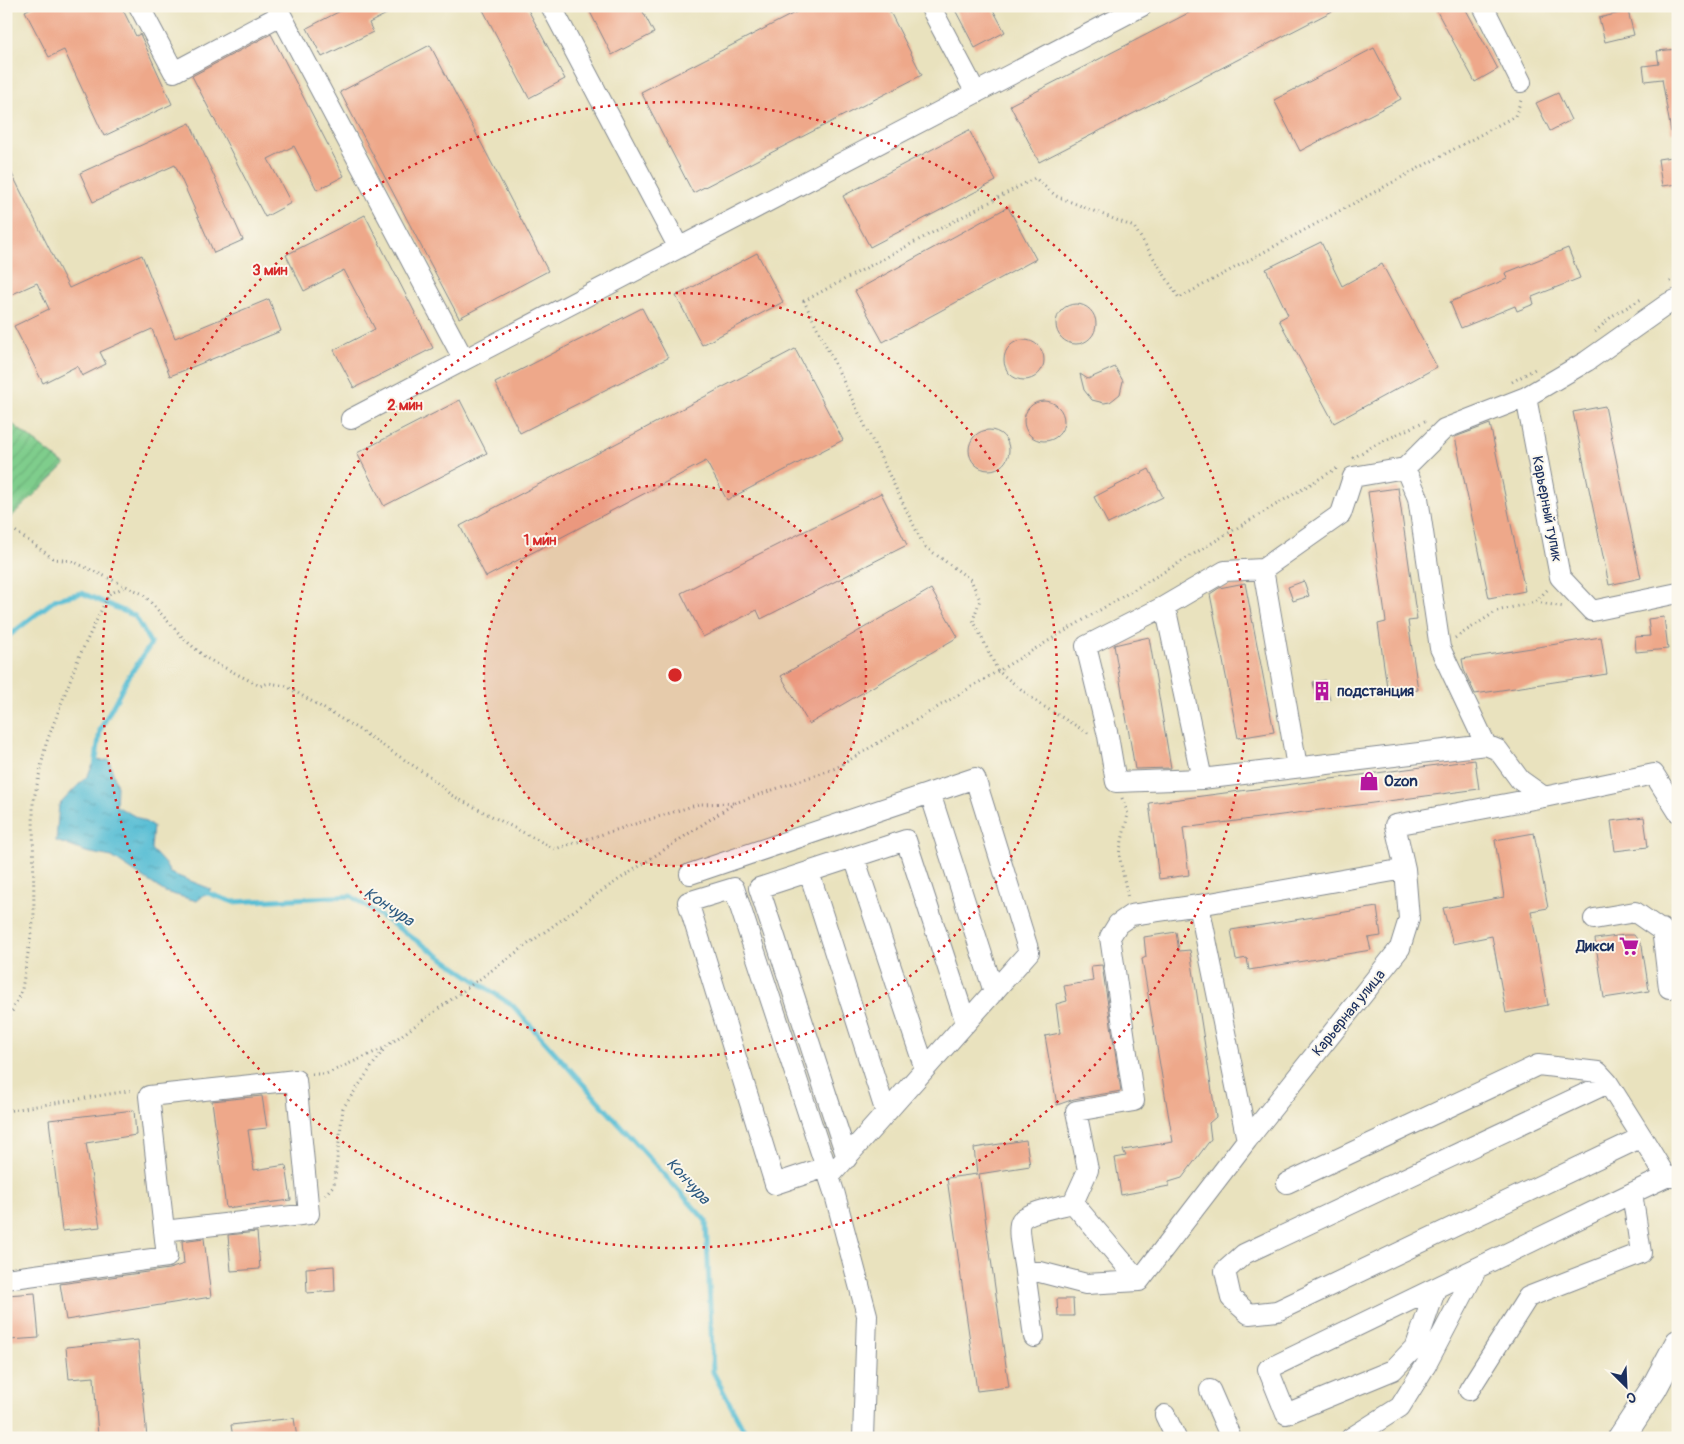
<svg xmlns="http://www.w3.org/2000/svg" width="1684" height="1444" font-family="Pangolin,sans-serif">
<defs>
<pattern id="garden-furrows" width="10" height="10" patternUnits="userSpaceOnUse" patternTransform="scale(1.25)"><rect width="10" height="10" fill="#7fcd8c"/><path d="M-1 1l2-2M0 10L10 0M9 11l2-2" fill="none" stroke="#6db07b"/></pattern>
<pattern id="water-ripples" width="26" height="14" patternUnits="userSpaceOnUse" patternTransform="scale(1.25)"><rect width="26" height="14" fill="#56bdd4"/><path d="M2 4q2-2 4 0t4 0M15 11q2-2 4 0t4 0" fill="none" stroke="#469aaf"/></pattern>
</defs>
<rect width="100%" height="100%" fill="#fbf7ec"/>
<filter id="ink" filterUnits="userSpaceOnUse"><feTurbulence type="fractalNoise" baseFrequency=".02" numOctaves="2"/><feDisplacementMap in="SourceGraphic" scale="10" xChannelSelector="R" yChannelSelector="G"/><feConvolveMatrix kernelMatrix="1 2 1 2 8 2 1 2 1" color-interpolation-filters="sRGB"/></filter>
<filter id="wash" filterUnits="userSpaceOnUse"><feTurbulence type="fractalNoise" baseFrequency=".0096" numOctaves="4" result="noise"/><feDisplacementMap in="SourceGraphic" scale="20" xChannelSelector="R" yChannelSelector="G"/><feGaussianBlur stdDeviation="1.12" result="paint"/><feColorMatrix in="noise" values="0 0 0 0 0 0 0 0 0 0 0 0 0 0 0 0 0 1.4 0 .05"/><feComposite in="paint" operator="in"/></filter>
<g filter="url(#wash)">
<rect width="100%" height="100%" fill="#e9e2be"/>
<path fill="url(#garden-furrows)" stroke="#4d7e75" d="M6 419 65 465 6 522Z"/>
<path fill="url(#water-ripples)" stroke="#387699" d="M109 760 117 786 116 806 153 826 151 849 165 864 170 873 211 889 197 901 165 892 112 857 86 852 56 841 59 805 88 775 95 761Z"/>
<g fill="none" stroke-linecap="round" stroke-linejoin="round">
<path stroke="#56bdd4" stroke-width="5" d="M6 638 56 599 82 593 135 616 151 644 129 676 100 730 95 767
M202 891 233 902 351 896 513 1006 706 1221 713 1372 748 1438"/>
</g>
<g id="blocks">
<path fill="#eea88a" d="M35 6H121L136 36 140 34 172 104 104 136 64 50 49 57 25 11Z
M350 6H402L369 23 373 32 322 57 307 28Z
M481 6H526L565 79 529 98Z
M587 6H640L654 33 612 55Z
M808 6H887L922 75 693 193 641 92Z
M953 6H991L1005 32 975 48Z
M1202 6H1342L1039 162 1010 105Z
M1434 6H1464L1498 69 1475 82Z
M1628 11 1634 35 1605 42 1599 18Z
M271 34 344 176 317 190 294 146 268 159 291 203 265 217 192 76Z
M430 45 548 271 459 318 340 92Z
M1374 48 1401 99 1300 151 1274 100Z
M1678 49V132H1671L1662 79 1645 81 1643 66 1659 64 1657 51Z
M1558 93 1571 120 1550 131 1536 103Z
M190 123 243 240 214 253 175 165 93 202 80 173Z
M969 130 996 181 870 247 843 196Z
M1678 156V184L1662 186 1658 159Z
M6 162 69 288 142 255 175 338 269 299 281 331 170 376 152 329 100 352 106 364 82 376 77 366 43 383 14 326 49 309 37 283 6 297Z
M1008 207 1036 259 883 342 855 291Z
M365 215 433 348 354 388 334 350 375 329 344 270 304 291 286 255Z
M1321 242 1342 286 1382 264 1437 367 1334 423 1279 320 1288 315 1266 269Z
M1568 248 1580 278 1532 297 1534 304 1517 311 1515 306 1461 328 1450 302 1507 279 1505 273Z
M757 253 783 302 702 345 676 296Z
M1056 324a20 20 0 1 1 40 0a20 20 0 1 1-40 0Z
M642 308 668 358 520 433 495 383Z
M1004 360a20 20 0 1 1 40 0a20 20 0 1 1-40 0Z
M795 349 843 440 727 500 706 461 486 577 460 526Z
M1115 367 1123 381 1120 394 1110 402 1104 403 1092 400 1084 390 1080 374 1088 379Z
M460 400 487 453 384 506 357 453Z
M1024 421a20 20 0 1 1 40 0a20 20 0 1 1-40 0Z
M1605 406 1641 578 1609 585 1573 412Z
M1490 424 1525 591 1489 598 1455 437Z
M969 450a20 20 0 1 1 40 0a20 20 0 1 1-40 0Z
M1149 469 1163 497 1108 524 1094 497Z
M1398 488 1417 620 1408 621 1418 690 1388 694 1378 624 1386 622 1368 492Z
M881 493 907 545 761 619 757 610 703 637 681 593Z
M1304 581 1309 596 1293 601 1288 587Z
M1245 583 1274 732 1238 738 1210 594 1219 588Z
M931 589 958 637 809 724 781 676Z
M1664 617 1668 649 1636 652 1635 637 1650 636 1648 619Z
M1149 637 1171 768 1135 769 1114 645Z
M1601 637 1607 674 1475 694 1464 670 1462 659Z
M1325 680 1330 700 1317 703 1313 682Z
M1475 760 1479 789 1183 828 1189 875 1159 879 1149 803Z
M1644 817 1648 847 1615 851 1611 821Z
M1534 833 1548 908 1531 911 1548 1005 1506 1013 1492 936 1453 944 1443 908 1504 897 1495 840Z
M1377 907 1381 936 1368 938 1371 950 1249 970 1247 958 1236 960 1231 930Z
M1176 932 1179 951 1190 950 1216 1117 1209 1123 1211 1139 1182 1178 1169 1182V1186L1121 1195 1115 1158 1126 1156 1123 1150 1173 1142 1142 959 1146 957 1144 937Z
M1625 935H1634L1642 946 1649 991 1604 998 1595 939Z
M1102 965 1121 1091 1074 1099 1057 1105 1045 1036 1060 1033 1056 1004 1067 1001 1064 986 1093 981 1091 966Z
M262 1096 267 1128 248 1130 254 1170 286 1165 291 1200 226 1208 212 1101Z
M134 1110 136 1135 86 1143 100 1227 62 1231 49 1120Z
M1026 1140 1030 1166 979 1174 1009 1387 977 1391 947 1178 977 1174 974 1148Z
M257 1232 260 1269 231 1271 228 1235Z
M204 1238 211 1297 66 1320 60 1284 169 1269 184 1264 182 1241Z
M334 1266 335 1291 307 1293 306 1268Z
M35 1293 39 1338 9 1340 6 1295Z
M1057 1299H1073L1074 1316H1058Z
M138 1340 147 1438H98L94 1377 69 1379 66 1347Z
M294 1418 297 1438H233L231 1425Z"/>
</g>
</g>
<g filter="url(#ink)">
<use href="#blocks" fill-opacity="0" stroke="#82888e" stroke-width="1"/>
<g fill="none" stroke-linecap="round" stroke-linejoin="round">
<defs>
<path id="minor" d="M139 6 174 72 281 15 464 360
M551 6 679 248
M930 6 976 93
M1483 6 1521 82
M1526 397 1560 577 1592 611 1678 593
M351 419 1142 6
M1405 468 1444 429 1526 397 1587 361 1669 303 1678 299
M1263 569 1297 767
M1165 606 1202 779
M1486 745 1440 648 1418 498 1405 468 1353 477 1341 514 1263 569 1225 571 1165 606 1086 646 1108 736 1116 782 1202 779 1486 745 1498 750 1520 780 1544 797 1654 774 1678 812
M930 793 994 992
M854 857 925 1069
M809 872 886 1113
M690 874 975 778 1029 952 829 1177
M1594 919 1635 912 1678 942
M1662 929 1669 988
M1642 1137 1608 1083 1244 1254 1225 1271 1231 1298 1249 1314 1277 1311 1642 1137 1666 1177
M1247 1140 1400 948 1409 919 1405 869
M847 1158 759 888 906 840 966 1023
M826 1167 775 1184 688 902 734 888 835 1195 867 1315 863 1438
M1287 1183 1538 1065 1598 1072 1608 1083
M1025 1272C1024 1261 1016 1229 1021 1221 1026 1212 1062 1206 1073 1203
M6 1279 167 1257 149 1096 296 1080 309 1214 164 1231
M1139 1281 1073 1203 1088 1170 1076 1111 1134 1101 1110 937 1118 924 1131 915 1199 905
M1436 1288 1416 1346 1393 1370 1286 1414 1268 1369 1632 1193 1666 1177H1678
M1034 1337 1025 1272H1040L1086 1284 1139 1281 1247 1140 1199 905 1405 869 1395 825 1544 797
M1210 1390 1231 1438
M1469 1390 1528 1297 1641 1253 1632 1193
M1165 1415 1176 1438
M1351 1438 1400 1407 1426 1365 1477 1268"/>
<path id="major" d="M1621 1438 1654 1388 1678 1343"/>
</defs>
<use href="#minor" stroke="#82888e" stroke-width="22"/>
<use href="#major" stroke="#82888e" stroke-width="28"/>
<path stroke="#82888e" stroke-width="3" stroke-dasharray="1 4" stroke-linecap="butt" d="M1670 282 1678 277
M1595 332 1612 316 1643 298
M1512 382 1535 369
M1353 458 1375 445 1427 420
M6 530 15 531 54 559 72 561 143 594 184 639 206 658 260 686 269 683 286 686 358 729 429 776 451 795 555 849 699 804 735 803
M1536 602 1564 607
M1455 638 1497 611 1535 602 1549 588
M1088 733 1041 705 998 671 973 620 980 600 971 580 924 546 804 301 1035 178 1056 196 1134 227 1179 298 1515 116 1522 98
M1122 798 1128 814 1119 854 1128 899
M6 1025 22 989 34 917 33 803 46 744 78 659 109 594 127 586
M312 1074H326L384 1048 600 892 735 803 836 768 1339 467
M6 1111 134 1090
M325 1195 334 1185 343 1108 384 1049"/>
<use href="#minor" stroke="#fff" stroke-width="20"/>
<use href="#major" stroke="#fff" stroke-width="26"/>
</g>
</g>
<circle cx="675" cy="675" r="191" fill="#d62828" fill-opacity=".12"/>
<g fill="none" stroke="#d62828" stroke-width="2.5" stroke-dasharray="2.5 5">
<circle cx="675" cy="675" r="191"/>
<circle cx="675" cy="675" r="382"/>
<circle cx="675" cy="675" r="573"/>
</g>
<defs>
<symbol id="building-bare" viewBox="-9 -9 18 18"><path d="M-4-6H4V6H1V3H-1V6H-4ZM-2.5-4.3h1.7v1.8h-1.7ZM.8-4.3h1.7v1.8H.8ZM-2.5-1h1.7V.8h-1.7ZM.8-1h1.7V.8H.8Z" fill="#b5179e" stroke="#fbf7ec" stroke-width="2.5" paint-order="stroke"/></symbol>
<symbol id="shop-bare" viewBox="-9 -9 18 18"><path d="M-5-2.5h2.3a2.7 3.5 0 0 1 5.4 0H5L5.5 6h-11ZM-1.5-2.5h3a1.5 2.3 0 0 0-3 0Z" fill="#b5179e" stroke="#fbf7ec" stroke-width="2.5" paint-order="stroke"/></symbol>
<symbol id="supermarket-bare" viewBox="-9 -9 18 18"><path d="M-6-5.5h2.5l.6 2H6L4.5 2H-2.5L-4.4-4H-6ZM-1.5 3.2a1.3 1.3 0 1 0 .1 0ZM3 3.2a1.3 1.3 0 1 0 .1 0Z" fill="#b5179e" stroke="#fbf7ec" stroke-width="2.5" paint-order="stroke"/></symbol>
</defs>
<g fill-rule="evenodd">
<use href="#building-bare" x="1308" y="677" width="28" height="28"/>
<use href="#shop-bare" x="1355" y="767" width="28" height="28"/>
<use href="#supermarket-bare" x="1615" y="932" width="28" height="28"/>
</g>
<g text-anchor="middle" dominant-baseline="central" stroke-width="4" stroke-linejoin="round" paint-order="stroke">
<g font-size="15" fill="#1b2f5e" stroke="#fbf7ec">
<text transform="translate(1547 509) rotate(79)">Карьерный тупик</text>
<text transform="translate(1349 1013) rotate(-51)">Карьерная улица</text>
</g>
<g font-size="15" font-weight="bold" fill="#1b2f5e" stroke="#fbf7ec" text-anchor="start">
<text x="1337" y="691">подстанция</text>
<text x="1384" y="781">Ozon</text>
<text x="1614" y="946" text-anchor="end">Дикси</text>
</g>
<g font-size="16" font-style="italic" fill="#2d5a81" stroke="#fbf7ec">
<text transform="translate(389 907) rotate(34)">Кончура</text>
<text transform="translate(688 1181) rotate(48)">Кончура</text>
</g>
</g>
<circle cx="675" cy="675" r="8" fill="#d62828" stroke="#fbf7ec" stroke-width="2.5"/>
<g font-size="15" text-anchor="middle" font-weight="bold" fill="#d62828" stroke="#fbf7ec" stroke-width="4" stroke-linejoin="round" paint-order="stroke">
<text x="270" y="275">3 мин</text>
<text x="405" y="410">2 мин</text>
<text x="540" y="545">1 мин</text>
</g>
<rect width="1684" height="1444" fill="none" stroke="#fbf7ec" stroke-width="25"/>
<g transform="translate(1626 1386) rotate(156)" stroke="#fbf7ec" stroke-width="4" paint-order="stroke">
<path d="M0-4L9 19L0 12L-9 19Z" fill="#1b2f5e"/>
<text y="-8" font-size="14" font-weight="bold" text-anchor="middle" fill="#1b2f5e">С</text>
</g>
</svg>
